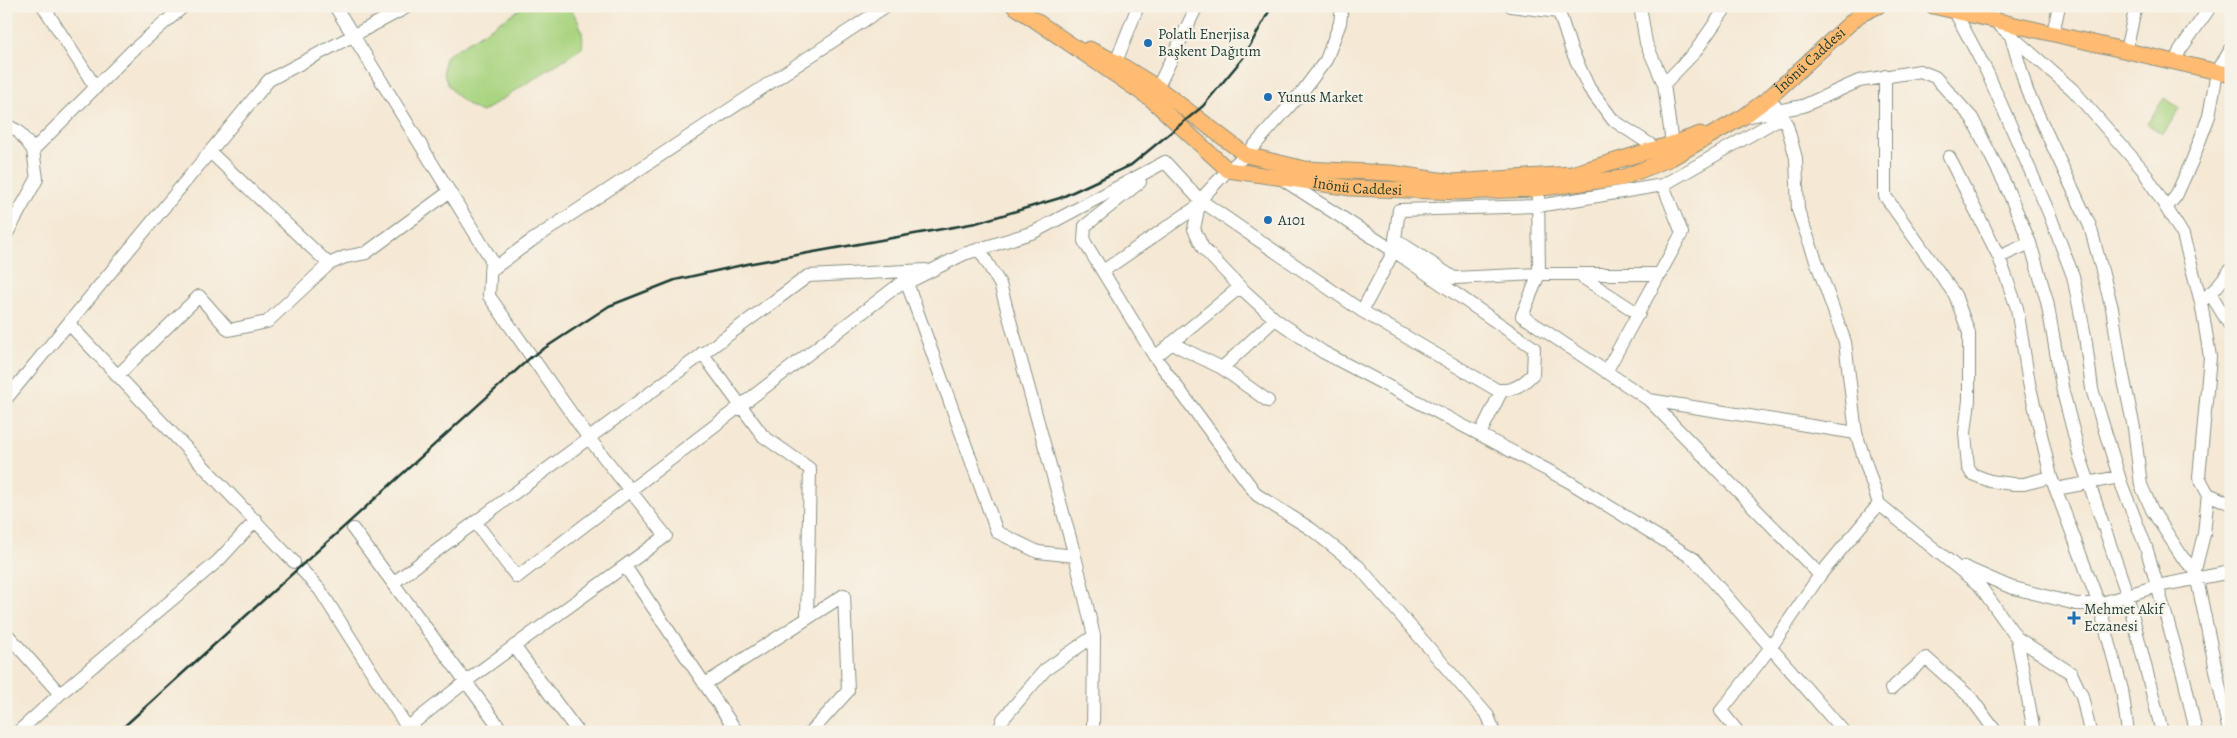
<svg xmlns="http://www.w3.org/2000/svg" width="2237" height="738" font-family="Alegreya,serif">
<rect width="100%" height="100%" fill="#f7f3e8"/>
<filter id="ink" filterUnits="userSpaceOnUse"><feTurbulence type="fractalNoise" baseFrequency=".02" numOctaves="2"/><feDisplacementMap in="SourceGraphic" scale="10" xChannelSelector="R" yChannelSelector="G"/><feConvolveMatrix kernelMatrix="1 2 1 2 8 2 1 2 1" color-interpolation-filters="sRGB"/></filter>
<filter id="wash" filterUnits="userSpaceOnUse"><feTurbulence type="fractalNoise" baseFrequency=".0096" numOctaves="4" result="noise"/><feDisplacementMap in="SourceGraphic" scale="20" xChannelSelector="R" yChannelSelector="G"/><feGaussianBlur stdDeviation="1.12" result="paint"/><feColorMatrix in="noise" values="0 0 0 0 0 0 0 0 0 0 0 0 0 0 0 0 0 1.4 0 .05"/><feComposite in="paint" operator="in"/></filter>
<g filter="url(#wash)">
<rect width="100%" height="100%" fill="#f5e8d4"/>
<path fill="#a9d480" stroke="#64885a" d="M525 6H568C578 18 585 32 582 48L482 112C461 104 435 80 446 56Z
M2164 98 2180 108 2163 134 2147 124Z"/>
</g>
<g filter="url(#ink)">
<g fill="none" stroke-linecap="round" stroke-linejoin="round">
<defs>
<path id="minor" d="M43 6 96 88
M335 6 491 259 489 296 588 437 666 536 465 682 402 732
M1342 6 1340 23 1326 60 1302 92 1246 155 1228 170 1200 200 1194 229 1203 248 1240 287 1275 319 1323 352 1568 481 1694 559 1844 732
M1511 6 1558 12
M1557 6 1571 49 1589 88 1613 120 1671 158 1672 144 1664 84 1646 43 1640 6
M1992 6 1991 18 2073 90 2143 170 2183 235 2201 302 2210 357 2199 477 2208 494 2231 504
M1955 12 1987 72 2049 213 2073 276 2085 336 2092 389 2121 483 2146 547 2184 678 2196 732
M2053 33 2059 6
M2011 36 2027 91 2090 226 2112 308 2121 366 2134 428 2141 485 2152 510 2183 558 2195 570 2229 732
M2126 50 2136 6
M1116 62 1138 6
M2175 62 2180 50 2211 6
M1885 76V196L1955 295 1969 333V400L1965 433 1968 467 1972 474 1990 481 2013 484H2024L2051 477
M1664 84 1695 52 1727 6
M1154 95 1197 6
M1774 104 1787 125 1796 158 1798 210 1845 342 1856 433 1879 504 1980 586 2017 638 2034 732
M1744 117 1803 106 1859 81 1920 71 1935 77 1972 118 2006 186 2030 243 2047 301 2063 392 2080 457 2127 594 2162 732
M6 125 18 131 33 150
M210 152 329 264
M1949 157 1999 257 2017 308 2029 383 2051 477 2099 604 2122 690 2128 732
M1140 182 1085 226 1084 241 1155 357 1257 495 1311 529 1359 567 1488 716 1494 732
M1538 189 1539 274 1522 316 1530 321 1649 400 1856 433
M2166 208 2176 196 2192 161 2209 116 2217 72 2231 49
M6 235 37 179 33 150 132 51 184 6
M979 249 1000 284 1075 556 1094 636 1045 670 1003 719 999 732
M1999 257 2030 243
M490 271 531 241 886 6
M1103 271 1198 206
M1580 274 1585 279 1639 314
M1661 274H1539L1454 278 1395 239 1399 210 1538 206 1663 185 1782 117
M907 283 997 532 1038 552 1075 556
M2210 293 2231 327
M2201 302 2215 289 2231 269
M1362 311 1394 251
M69 324 294 562
M1171 343 1222 368 1268 401
M702 353 763 436 810 469 807 618
M1155 357 1240 287
M1222 368 1275 319
M1606 372 1682 233 1663 185
M117 376 199 296 229 330 267 322 329 264 345 257 366 253 449 192
M6 399 269 80 409 6
M1649 400 1820 575
M1480 434 1502 390
M2056 489 2119 477
M475 522 517 577 901 283H907L964 254 1034 232 1165 162 1200 200 1362 311 1497 390C1514 391 1522 385 1533 374L1534 348 1394 251 1282 179
M353 529 503 732
M625 566 737 732
M1964 567 2010 587 2076 604H2099L2157 586 2231 572
M302 570 320 590 407 727
M2195 570 2204 534 2208 494
M393 583 808 276 926 270
M6 633 60 694
M2017 638 2071 673 2082 696 2090 732
M514 646 578 732
M705 684 844 595 848 691 811 732
M1891 689 1926 658 1971 698 1996 732
M18 732 60 694 218 561 256 520
M1093 732 1094 636
M1738 732 1721 711 1771 647 1820 575 1879 504"/>
<g id="major">
<path id="s1" d="M1014 6 1151 99 1228 170 1351 188 1460 192 1534 189 1622 178 1671 158 1743 117 1770 97 1859 15 1878 6"/>
<path d="M1933 6 2231 75"/>
<path d="M1089 49 1116 62 1158 88 1246 155 1305 169 1391 173 1452 182 1572 174 1672 144 1700 134"/>
</g>
</defs>
<use href="#minor" stroke="#8a9284" stroke-width="14"/>
<use href="#major" stroke="#8a9284" stroke-width="17"/>
<use href="#minor" stroke="#fff" stroke-width="12"/>
<use href="#major" stroke="#febb71" stroke-width="15"/>
<path stroke="#1f3d34" stroke-width="2.5" d="M118 732 531 357 609 306 675 280 747 264 976 223 1060 198 1131 165 1203 106 1243 58 1272 6"/>
</g>
</g>
<g fill="#1f6fb2" stroke="#f7f3e8" stroke-width="2">
<circle cx="1148" cy="43" r="5"/>
<circle cx="1268" cy="97" r="5"/>
<circle cx="1268" cy="220" r="5"/>
<path d="M2071.5 610.5h5v5h5v5h-5v5h-5v-5h-5v-5h5z"/>
</g>
<g text-anchor="middle" dominant-baseline="central" stroke-width="4.5" stroke-linejoin="round" paint-order="stroke">
<g font-size="15" fill="#1f3d34" stroke="#f7f3e8" text-anchor="start">
<text x="1158" y="34">Polatlı Enerjisa<tspan x="1158" dy="17">Başkent Dağıtım</tspan></text>
<text x="1278" y="97">Yunus Market</text>
<text x="1278" y="220">A101</text>
<text x="2084" y="609">Mehmet Akif<tspan x="2084" dy="17">Eczanesi</tspan></text>
</g>
<g font-size="15" fill="#1f3d34" stroke="#f7f3e8">
<text stroke="none"><textPath href="#s1" startOffset="890">İnönü Caddesi</textPath></text>
<text stroke="none"><textPath href="#s1" startOffset="401">İnönü Caddesi</textPath></text>
</g>
</g>
<rect width="2237" height="738" fill="none" stroke="#f7f3e8" stroke-width="25"/>
</svg>
